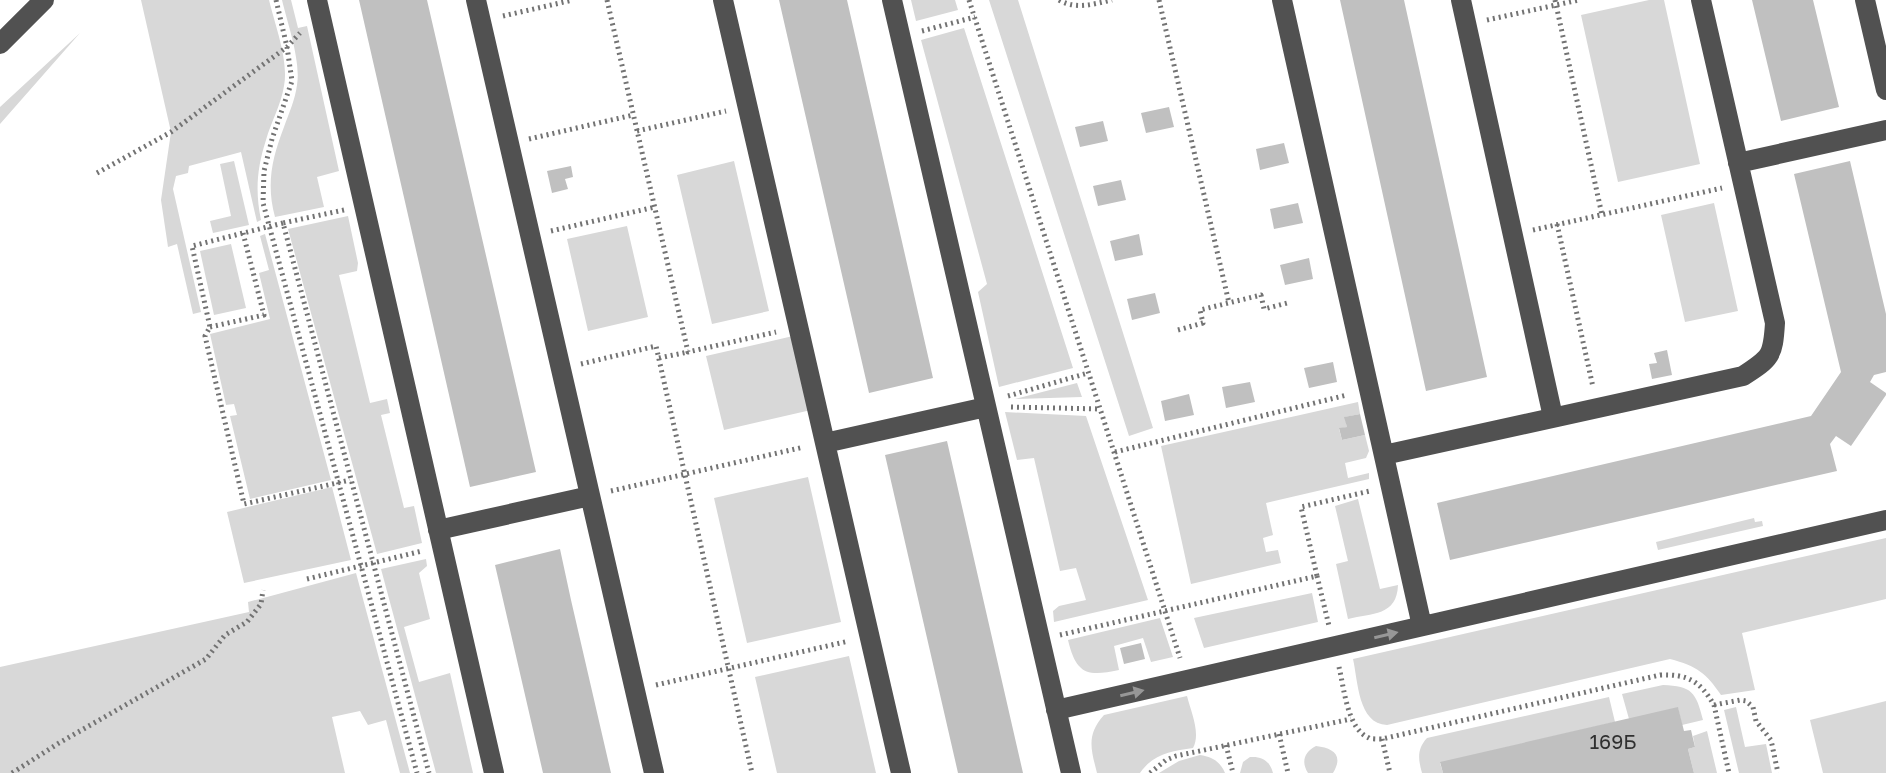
<svg xmlns="http://www.w3.org/2000/svg" width="1886" height="773" font-family="'Golos Text',sans-serif">
<rect width="100%" height="100%" fill="#fff"/>
<path fill="#d8d8d8" d="M141 0H269C275 25 289 61 284 86 281 105 271 122 266 140 257 168 255 191 261 220L257 222 241 152 189 166 188 173 176 176 173 189 201 312 193 314 177 244 168 247 161 200 171 132Z
M282 0H291L298 28 307 26 339 171 317 177 324 207 275 217C266 184 272 158 284 127 289 113 295 100 297 85 301 61 288 25 282 0Z
M911 0H955L958 10 916 21Z
M989 0H1018L1153 428 1129 436Z
M1649 0H1664L1700 164 1618 182 1581 15Z
M964 28 1073 368 999 387 978 292 987 284 921 40Z
M80 33 0 124V107Z
M234 161 249 225 213 233 210 221 231 216 220 164Z
M734 161 769 311 712 324 677 175Z
M1714 203 1738 311 1685 322 1661 215Z
M348 216 358 263 357 271 339 275 370 403 387 399 390 413 381 415 404 508 414 506 422 543 377 554 288 229Z
M627 226 648 317 588 331 567 239Z
M265 234 331 480 250 499 230 416 237 415 234 404 226 405 210 334 270 319 259 273 269 270 260 236Z
M231 244 246 308 214 315 200 251Z
M793 336 811 410 724 430 706 356Z
M1077 383 1082 397 1015 399Z
M1358 402 1360 414 1345 417 1347 427 1339 429 1342 440 1365 435 1369 451 1366 458 1345 463 1348 478 1369 473V479L1266 503 1273 535 1263 538 1266 552 1278 550 1281 563 1191 584 1161 446Z
M1005 412 1086 416 1148 600 1054 622 1053 611 1059 606 1086 600 1076 568 1060 571 1034 458 1017 460Z
M808 477 841 622 747 643 714 498Z
M332 487 351 560 244 583 227 512Z
M1358 499 1380 589 1398 585C1397 616 1372 613 1348 619L1336 564 1348 561 1335 506Z
M1754 518 1755 522 1762 521 1763 526 1658 550 1656 542Z
M1886 538V599L1742 633 1755 690 1721 695C1706 673 1697 666 1670 659L1387 725C1358 724 1358 681 1353 659Z
M426 559 427 566 419 573 430 619 404 627 419 682 450 673 473 773H436L381 569Z
M356 573 410 773H400L386 720 368 725 360 711 332 717 345 773H0V667L249 612 248 602Z
M1312 593 1318 622 1204 648 1194 618Z
M1160 618 1173 657 1151 662 1143 638 1114 646 1119 670C1087 677 1076 674 1068 640Z
M849 656 876 773H777L755 677Z
M1663 685C1692 686 1696 692 1703 720L1682 725 1678 708 1629 719 1622 694Z
M1187 696C1191 712 1201 733 1193 748 1171 751 1153 754 1140 773H1097C1091 749 1086 735 1104 715Z
M1609 697 1615 722 1440 763 1443 773H1422C1418 759 1417 749 1427 738Z
M1886 701V773H1823L1810 720Z
M1736 707 1745 747 1766 744 1772 773H1739L1724 710Z
M1707 731 1717 773H1694L1688 749 1695 747 1693 736Z
M1316 746C1333 748 1344 755 1333 773H1308C1301 762 1304 752 1316 746Z
M1200 755C1212 757 1220 761 1225 773H1159L1179 761Z
M1250 757C1262 756 1270 761 1273 773H1240L1243 762Z"/>
<path fill="#c0c0c0" d="M359 0H427L536 472 470 487Z
M779 0H847L933 378 869 393Z
M1340 0H1404L1487 377 1426 391Z
M1752 0H1813L1839 107 1781 121Z
M1169 107 1174 127 1146 133 1141 113Z
M1103 121 1108 141 1080 147 1075 127Z
M1284 143 1289 163 1260 170 1256 149Z
M1850 161 1886 314V372L1874 375 1870 382 1886 393V395L1851 446 1836 436 1830 444 1837 471 1450 560 1437 503 1811 416 1841 372 1794 174Z
M571 166 573 177 565 179 568 189 552 193 547 171Z
M1121 180 1126 200 1098 206 1093 186Z
M1298 203 1303 223 1274 229 1270 209Z
M1139 234 1143 255 1115 261 1110 241Z
M1309 258 1313 279 1285 285 1280 265Z
M1155 293 1160 313 1132 320 1127 299Z
M1667 350 1672 375 1652 379 1649 364 1657 363 1654 353Z
M1333 362 1337 382 1309 388 1304 368Z
M1250 382 1255 402 1226 408 1222 387Z
M1189 394 1194 415 1165 421 1161 401Z
M1360 414 1365 435 1342 440 1339 428 1347 427 1344 417Z
M947 441 1023 773H958L885 455Z
M560 549 571 600 611 773H543L495 565Z
M1141 643 1145 659 1124 664 1120 648Z
M1678 707 1684 731 1691 730 1695 747 1688 749 1694 773H1443L1440 762Z"/>
<g fill="none" stroke-linecap="round" stroke-linejoin="round">
<path stroke="#737373" stroke-width="5" stroke-dasharray="2 4" stroke-linecap="butt" d="M276 0 287 47 292 81 272 139 264 171 263 203 417 773
M607 0 688 352 776 332
M969 0 1180 658
M1059 0C1076 10 1093 4 1112 0
M1159 0 1229 303
M1555 0 1602 215
M503 16 573 0
M1487 20 1579 0
M922 31 975 17
M637 131 726 111
M529 139 633 115
M97 173 171 132 287 47 300 33
M344 210 283 223 429 773
M283 223 192 246 210 327 205 336 244 504 350 480
M1557 224 1593 387
M1533 230 1722 188
M551 231 655 207
M210 327 264 315 243 233
M1178 330 1203 323 1200 310 1261 295 1264 309 1287 303
M659 358 688 352
M581 364 656 346 752 773
M1008 396 1088 373
M1011 407 1101 409
M1115 452 1347 395
M611 491 804 447
M1317 576 1329 626
M307 579 422 551
M1060 635 1317 576 1301 507 1370 491
M1339 667C1344 687 1347 729 1369 738 1370 739 1380 739 1382 739L1660 675C1688 674 1700 681 1714 705L1729 773
M656 685 849 641
M1714 705 1740 700 1746 701 1753 707 1756 721 1771 740 1778 773
M1279 734 1288 773
M1382 739 1390 773
M1226 745 1233 773
M12 773 59 743 206 659 225 635 247 622 261 604 263 590
M1150 773 1166 760 1176 756 1351 719"/>
<path stroke="#515151" stroke-width="20" d="M317 0 494 773
M476 0 654 773
M723 0 901 773
M892 0 1071 773
M1282 0 1422 626
M1461 0 1553 417
M1865 0 1886 90
M0 44 44 0
M1738 163 1886 130
M825 443 986 407
M1384 455 1743 376C1771 358 1773 356 1775 323L1701 0
M438 530 590 496
M1056 710 1886 520"/>
</g>
<defs><path id="oneway-solid" d="M-6-.8H1V-3.2L6.5 0L1 3.2V.8H-6Z" transform="scale(2)"/></defs>
<g fill="#979797">
<use href="#oneway-solid" transform="translate(1386 635) rotate(-13)"/>
<use href="#oneway-solid" transform="translate(1132 693) rotate(-13)"/>
</g>
<g text-anchor="middle" dominant-baseline="central" stroke-width="6" stroke-linejoin="round" paint-order="stroke">
<g font-size="20" fill="#303030">
<text x="1613" y="741">169Б</text>
</g>
</g>
</svg>
